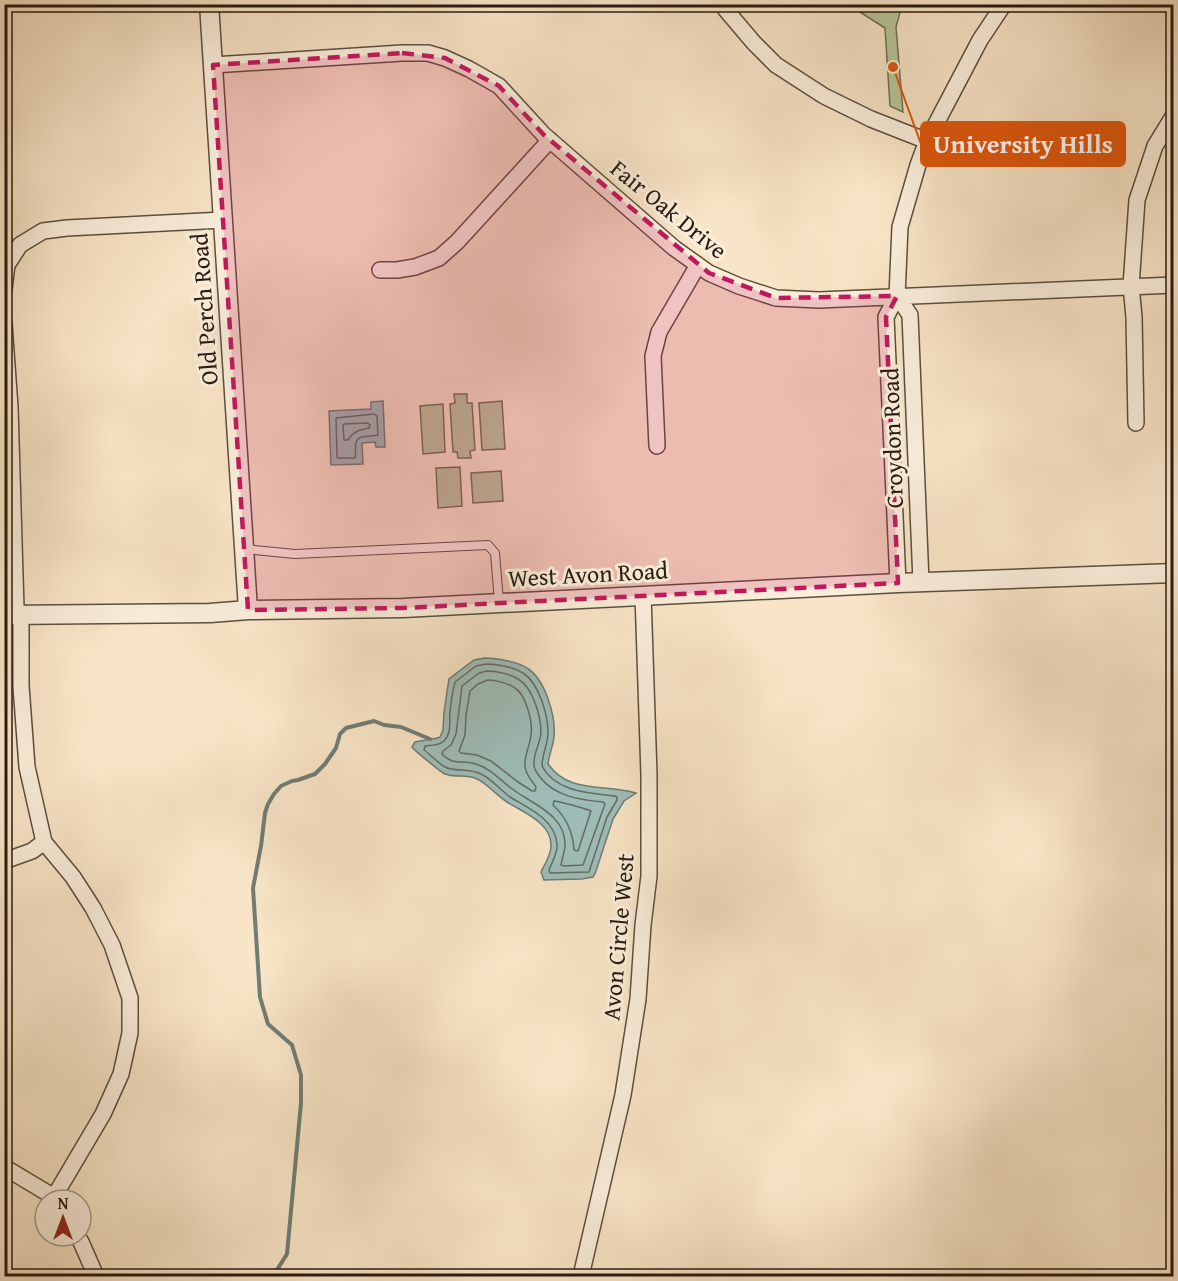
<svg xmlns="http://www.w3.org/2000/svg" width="1178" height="1281" font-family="'Gentium Book Plus',serif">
<rect width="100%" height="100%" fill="#f8e5c7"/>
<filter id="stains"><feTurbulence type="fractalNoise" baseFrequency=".00333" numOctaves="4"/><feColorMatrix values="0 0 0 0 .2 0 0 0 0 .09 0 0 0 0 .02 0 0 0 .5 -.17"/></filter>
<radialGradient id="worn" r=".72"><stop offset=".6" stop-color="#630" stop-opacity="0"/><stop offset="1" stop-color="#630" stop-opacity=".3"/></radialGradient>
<path fill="#b8c699" stroke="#707054" stroke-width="1.5" d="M849 5H902L896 27 903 112 890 106 885 28Z
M454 394H467V403H472L475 450 470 451 471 458H458L457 452H453L450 404 455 403Z
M502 401 505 449 482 450 479 403Z
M443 404 445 452 423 454 420 406Z
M460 467 462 506 438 508 436 468Z
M501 471 503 501 473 503 471 473Z"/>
<path fill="#9ebeb9" stroke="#6f7d75" stroke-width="1.5" d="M383 401 385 447H376L375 442 362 443 363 464 331 465 329 411 371 409V402Z
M485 658C496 658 518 662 527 668 545 679 556 716 554 737 553 746 549 755 548 764 570 795 605 783 636 793L624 801 613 819 595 874 593 877 582 879 544 880 541 872C545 864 551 855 551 846 552 823 523 812 507 802 496 795 488 784 477 779 467 774 455 778 445 774 442 773 415 751 412 747L415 742C424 740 432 740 440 737L443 730 444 712 449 679 474 660Z"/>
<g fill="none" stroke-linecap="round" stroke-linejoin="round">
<path stroke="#636c64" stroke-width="1.5" d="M374 414 377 416 378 435C371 437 358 434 356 443 355 448 356 453 355 458H338L337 456 336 418Z
M368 423 370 425 369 428C359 430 354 431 348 440H344L343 426 344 424Z
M486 664C496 664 514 667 523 673 539 683 548 715 548 733 548 744 542 754 542 766 556 792 589 793 615 796L617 797V800L607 817 589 872 550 873 549 870C552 862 558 853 557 844 555 819 528 808 510 797 500 790 492 779 481 774 469 768 454 772 445 767 439 764 430 754 424 750L425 746C431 745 439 746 444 741 452 733 449 721 450 712 451 703 453 690 455 682L476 666Z
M487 671C497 671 510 674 518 679 533 687 541 717 541 733 540 744 533 754 534 765 534 770 537 773 540 777 554 796 580 800 603 802L605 804 583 865 564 866 561 865C562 859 564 853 565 847 567 814 531 804 511 788 499 779 490 768 476 764 461 759 455 767 442 754L443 751 451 745 456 734 462 686 479 673Z
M488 680C495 680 508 683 515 688 526 695 533 722 531 735 530 746 524 755 525 767 526 775 532 781 536 787L535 791H532L518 782 491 761 477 755 461 753 459 751 465 735 466 715 470 691 478 684Z
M554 801C562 802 584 808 591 811L578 851 574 850C573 832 566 817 553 805Z"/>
<path stroke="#6f7d75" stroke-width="4" d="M273 1276 287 1254 301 1103V1075L292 1045 268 1024 260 997 253 888 261 846 265 813 268 804 274 794 281 786 292 781 298 780 315 774 325 764 336 748 340 734 346 728 374 721 384 725 401 727 430 739"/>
<defs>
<path id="service" d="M245 549 295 554 488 545 495 553 499 602"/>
<path id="minor" d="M723 4 726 10 754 43 776 65 824 96 871 119 927 141
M213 65 402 53H428L445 58 469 69 499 86 544 135 674 248 709 273 739 286 776 298 819 300 1174 285
M380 270H397L415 267 439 258 457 242 550 140
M4 289 7 265 20 245 43 231 67 228 223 220
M897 296 910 315 921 582
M4 324 10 407 16 608 21 624V686L27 767 44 842 73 877 93 908 112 945 130 998V1033L121 1074 103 1114 54 1197
M1136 423 1134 317 1131 286 1137 200 1155 146 1174 115
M657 446 653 356 659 332 698 265
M898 583 886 317 897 296 900 227 918 165 927 141 980 40 1004 4
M4 861 32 851 44 842
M4 1167 54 1197 56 1200
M77 1236 81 1242 96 1276
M581 1276 623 1095 638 999 643 925 649 876V775L643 595"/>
<path id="tertiary" d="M209 4 248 610
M4 615 210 613 248 610 403 608 898 583 1174 573"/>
</defs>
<use href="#service" stroke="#5c4e3e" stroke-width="10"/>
<use href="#minor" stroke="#5c4e3e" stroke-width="18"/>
<use href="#tertiary" stroke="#5c4e3e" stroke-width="21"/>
<use href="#service" stroke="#faeedb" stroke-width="8"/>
<use href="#minor" stroke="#faeedb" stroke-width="15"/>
<use href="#tertiary" stroke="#faeedb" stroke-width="18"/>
</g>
<path fill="#c2185b" fill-opacity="0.2" stroke="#c2185b" stroke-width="4.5" stroke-dasharray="12 8" stroke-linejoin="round" d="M402 53 445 58 499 86 544 135 709 273 776 298 897 296 886 317 898 583 403 608 248 610 213 65Z"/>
<g text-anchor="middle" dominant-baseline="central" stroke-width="6" stroke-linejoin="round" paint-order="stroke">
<g font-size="24" fill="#281b10" stroke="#faeedb">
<text transform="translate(669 209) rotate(39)">Fair Oak Drive</text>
<text transform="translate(204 309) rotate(-94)">Old Perch Road</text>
<text transform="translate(892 438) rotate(-92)">Croydon Road</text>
<text transform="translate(588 574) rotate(-3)">West Avon Road</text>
<text transform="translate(618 937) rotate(-85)">Avon Circle West</text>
</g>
</g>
<path fill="none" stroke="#de560c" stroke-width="2" d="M893 67L921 144"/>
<circle fill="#de560c" stroke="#faeedb" stroke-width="2" cx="893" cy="67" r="6"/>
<rect fill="#de560c" stroke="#de560c" stroke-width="2" x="921" y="122" width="204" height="44" rx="6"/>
<g font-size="26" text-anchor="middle" font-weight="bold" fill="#fff">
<text x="1023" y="153">University Hills</text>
</g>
<rect width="1178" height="1281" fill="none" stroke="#f8e5c7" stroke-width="24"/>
<rect x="6" y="6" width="1166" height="1269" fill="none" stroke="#281b10" stroke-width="3"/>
<rect x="12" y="12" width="1154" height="1257" fill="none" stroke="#281b10" stroke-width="1.5"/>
<g transform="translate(63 1218)"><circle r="28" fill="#faeedb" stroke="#a69a8a" stroke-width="1.5"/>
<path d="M0-4.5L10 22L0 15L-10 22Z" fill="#8f2418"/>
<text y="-9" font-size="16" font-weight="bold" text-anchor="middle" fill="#281b10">N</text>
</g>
<rect width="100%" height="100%" filter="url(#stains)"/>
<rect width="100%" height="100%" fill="url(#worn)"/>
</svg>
